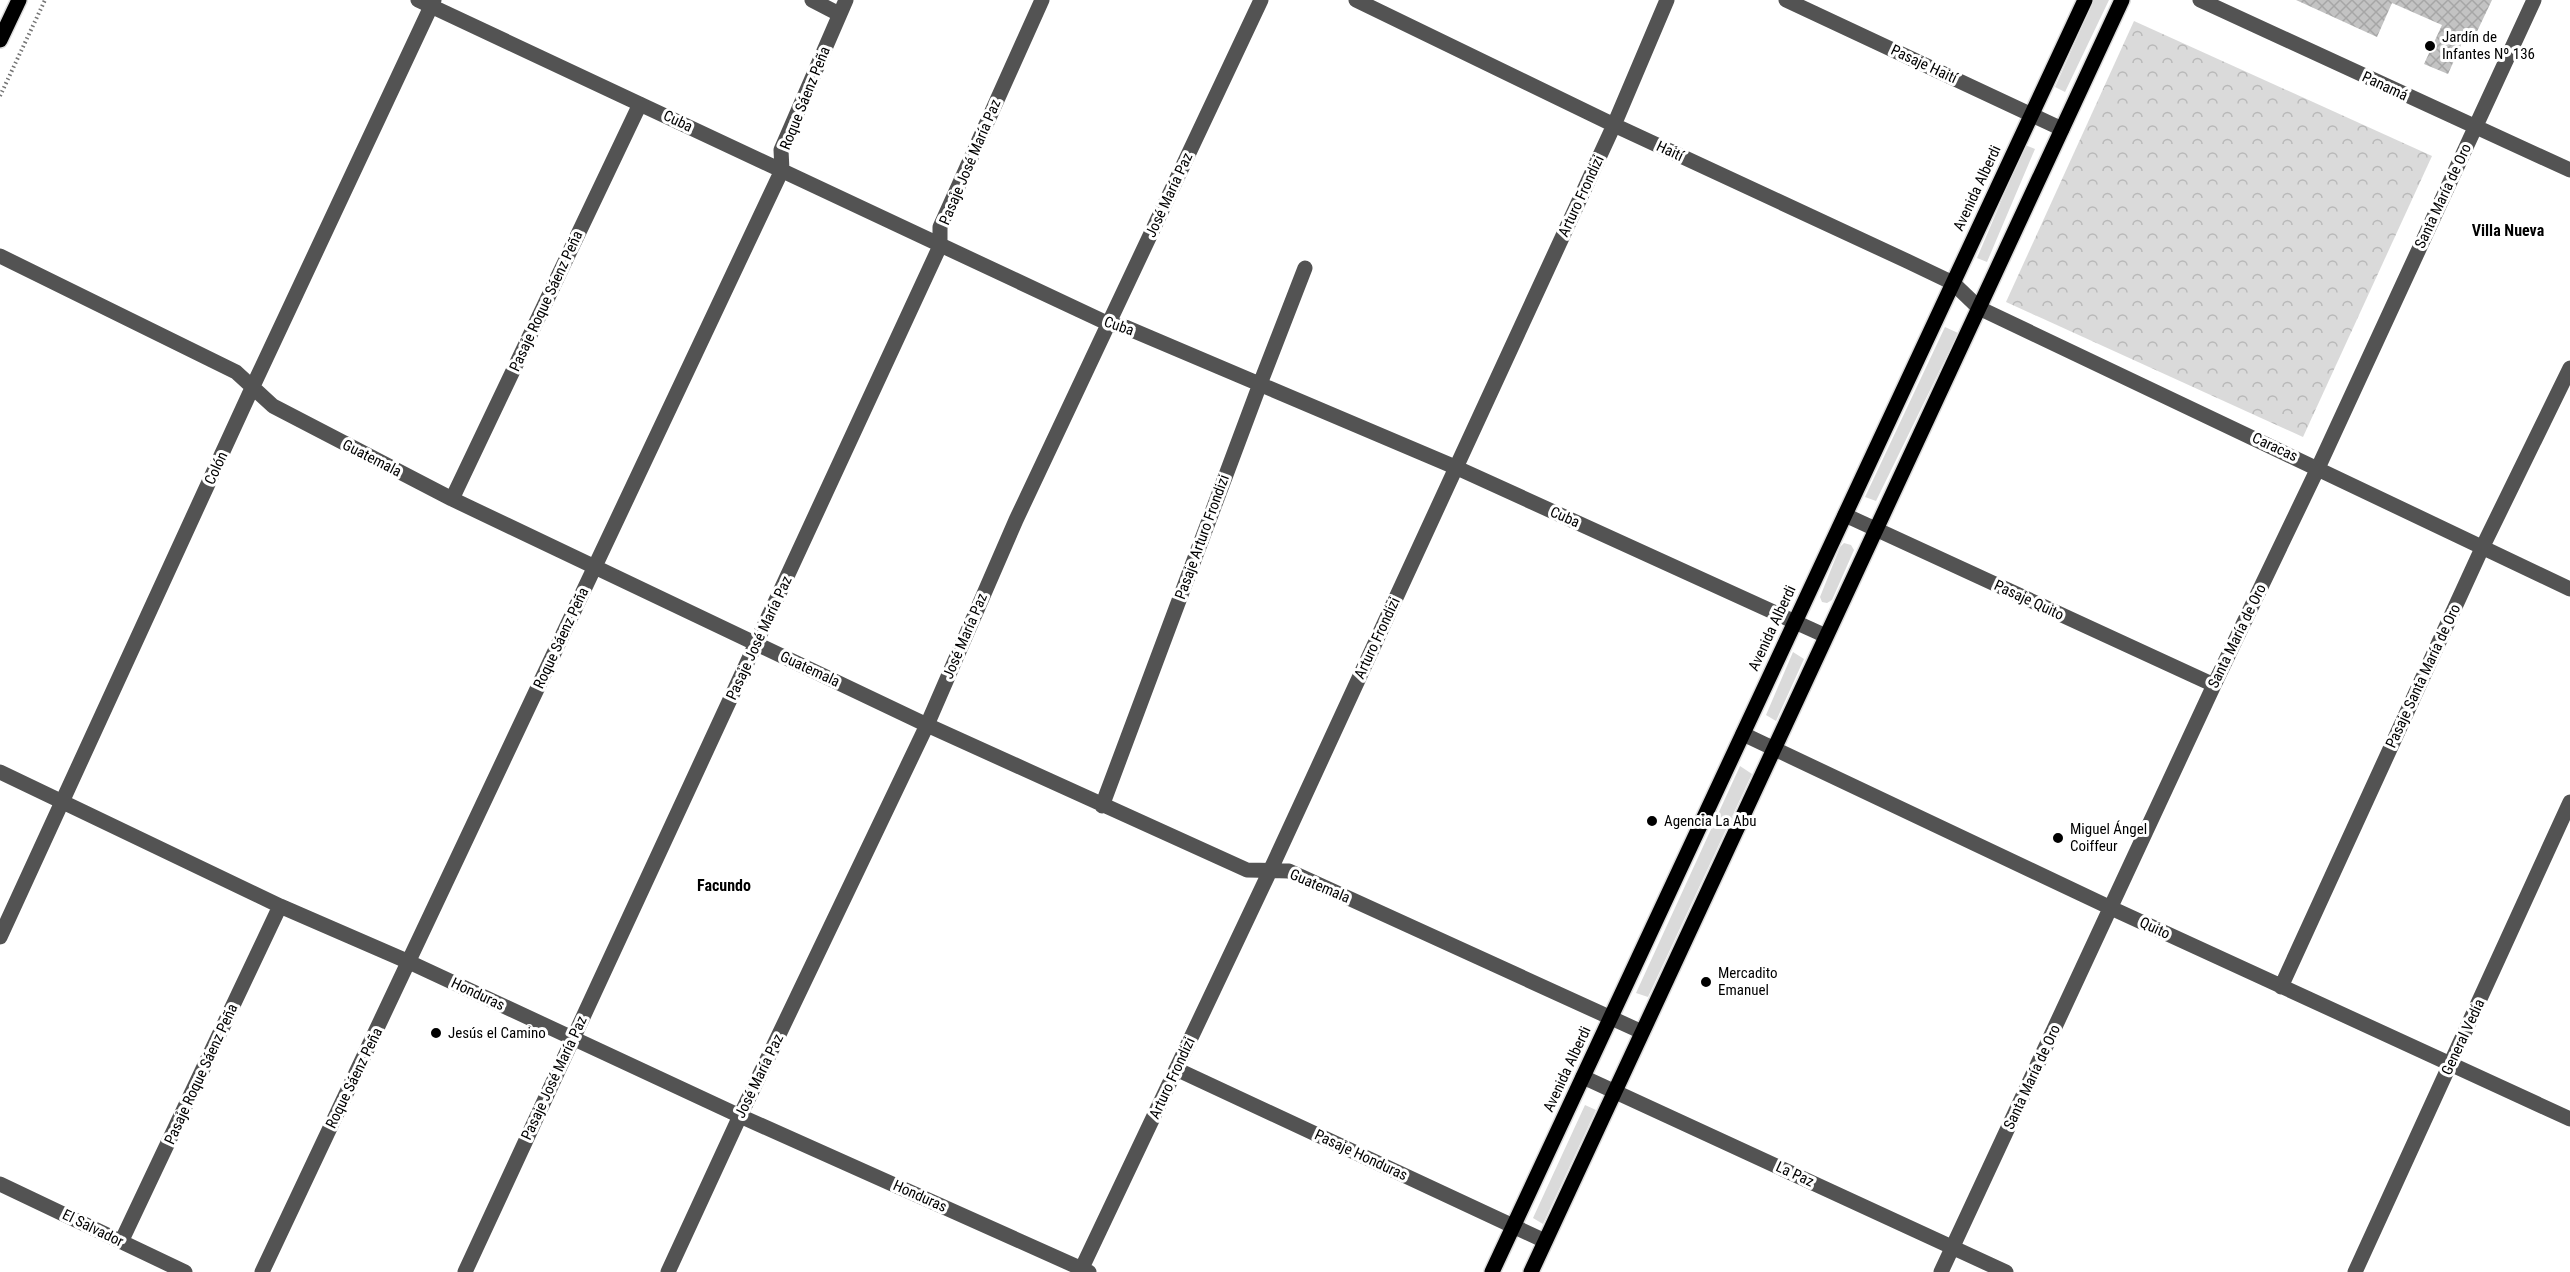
<svg xmlns="http://www.w3.org/2000/svg" width="2570" height="1272" font-family="'Roboto Condensed',sans-serif">
<defs>
<pattern id="park-crowns" width="20" height="18" patternUnits="userSpaceOnUse" patternTransform="scale(1.5)"><rect width="20" height="18" fill="#dadada"/><path d="M2 6a3 3 0 1 1 6 0M12 15a3 3 0 1 1 6 0" fill="none" stroke="#b9b9b9"/></pattern>
<pattern id="building-cross-hatch" width="8" height="8" patternUnits="userSpaceOnUse" patternTransform="scale(1.5)"><rect width="8" height="8" fill="#c3c3c3"/><path d="M0 0l8 8M0 8l8-8" fill="none" stroke="#a6a6a6"/></pattern>
</defs>
<rect width="100%" height="100%" fill="#fff"/>
<path fill="#dadada" d="M2094 0H2109L2065 92 2055 87Z
M2025 145 2035 149 1987 262 1977 258Z
M1945 327 1958 333 1876 501 1865 497Z
M1844 543 1851 545 1854 550 1832 600 1827 603 1822 602 1820 597 1840 547Z
M1793 652 1804 659 1776 721 1766 715Z
M1740 766 1752 774 1648 997 1636 993Z
M1585 1105 1596 1110 1543 1224 1533 1218Z"/>
<path fill="url(#park-crowns)" d="M2134 21 2432 156 2303 437 2006 302Z"/>
<path fill="url(#building-cross-hatch)" d="M2296 0H2492L2473 40 2465 36 2448 74 2424 64 2442 25 2392 3 2377 37Z"/>
<g fill="none" stroke-linecap="round" stroke-linejoin="round">
<defs>
<path id="major" d="M0 40 19 0
M1492 1272 2085 0
M1531 1272 2122 0"/>
</defs>
<use href="#major" stroke="#dbdbdb" stroke-width="18"/>
<path stroke="#757575" stroke-width="4" stroke-dasharray="1.5 3" stroke-linecap="butt" d="M0 96 45 0"/>
<path stroke="#535353" stroke-width="15" d="M418 0 1109 324 1125 327 1455 467 1826 636
M812 0 839 14
M1356 0 1614 125 1907 261 1953 283 1979 308 2570 589
M1786 0 2062 129
M2200 0 2570 170
M0 256 236 372 273 406 452 499 927 725 1247 870 1289 871 1642 1032
M452 499 640 104
M1845 515 2214 685
M1743 734 2111 908 2570 1119
M0 772 280 906 409 962 740 1116 1089 1272
M1102 806 1260 384 1305 268
M0 937 253 386 434 0
M2281 987 2483 546 2570 368
M1176 1069 1545 1241
M1583 1077 2006 1272
M0 1184 185 1272
M121 1242 280 906
M262 1272 782 170 781 150 846 0
M465 1272 940 246V227L1042 0
M668 1272 740 1116 927 725 1016 520 1261 0
M1080 1272 1270 871 1614 125 1667 0
M1941 1272 2214 685 2318 468 2534 0
M2355 1272 2570 802"/>
<use href="#major" stroke="#000" stroke-width="15"/>
</g>
<g fill="#000" stroke="#fff" stroke-width="2">
<circle cx="2430" cy="46" r="6"/>
<circle cx="1652" cy="821" r="6"/>
<circle cx="2058" cy="838" r="6"/>
<circle cx="1706" cy="982" r="6"/>
<circle cx="436" cy="1033" r="6"/>
</g>
<g text-anchor="middle" dominant-baseline="central" stroke-width="6" stroke-linejoin="round" paint-order="stroke">
<g font-size="15" fill="#000" stroke="#fff" text-anchor="start">
<text x="2442" y="37">Jardín de<tspan x="2442" dy="17">Infantes Nº 136</tspan></text>
<text x="1664" y="821">Agencia La Abu</text>
<text x="2070" y="829">Miguel Ángel<tspan x="2070" dy="17">Coiffeur</tspan></text>
<text x="1718" y="973">Mercadito<tspan x="1718" dy="17">Emanuel</tspan></text>
<text x="448" y="1033">Jesús el Camino</text>
</g>
<g font-size="15" fill="#000" stroke="#fff">
<text transform="translate(1924 64) rotate(25)">Pasaje Haití</text>
<text transform="translate(2385 86) rotate(25)">Panamá</text>
<text transform="translate(805 98) rotate(-68)">Roque Sáenz Peña</text>
<text transform="translate(678 121) rotate(25)">Cuba</text>
<text transform="translate(1670 151) rotate(25)">Haití</text>
<text transform="translate(970 162) rotate(-67)">Pasaje José María Paz</text>
<text transform="translate(1977 188) rotate(-65)">Avenida Alberdi</text>
<text transform="translate(1169 195) rotate(-65)">José María Paz</text>
<text transform="translate(1581 196) rotate(-65)">Arturo Frondizi</text>
<text transform="translate(2443 196) rotate(-65)">Santa María de Oro</text>
<text transform="translate(546 301) rotate(-65)">Pasaje Roque Sáenz Peña</text>
<text transform="translate(1119 326) rotate(19)">Cuba</text>
<text transform="translate(2275 447) rotate(25)">Caracas</text>
<text transform="translate(372 458) rotate(27)">Guatemala</text>
<text transform="translate(216 468) rotate(-65)">Colón</text>
<text transform="translate(1565 517) rotate(24)">Cuba</text>
<text transform="translate(1202 537) rotate(-70)">Pasaje Arturo Frondizi</text>
<text transform="translate(2029 600) rotate(25)">Pasaje Quito</text>
<text transform="translate(1772 628) rotate(-65)">Avenida Alberdi</text>
<text transform="translate(965 636) rotate(-67)">José María Paz</text>
<text transform="translate(2237 636) rotate(-64)">Santa María de Oro</text>
<text transform="translate(561 638) rotate(-65)">Roque Sáenz Peña</text>
<text transform="translate(759 638) rotate(-65)">Pasaje José María Paz</text>
<text transform="translate(1377 638) rotate(-65)">Arturo Frondizi</text>
<text transform="translate(810 669) rotate(25)">Guatemala</text>
<text transform="translate(2423 676) rotate(-65)">Pasaje Santa María de Oro</text>
<text transform="translate(1320 886) rotate(23)">Guatemala</text>
<text transform="translate(2155 928) rotate(25)">Quito</text>
<text transform="translate(478 994) rotate(25)">Honduras</text>
<text transform="translate(2463 1037) rotate(-65)">General Vedia</text>
<text transform="translate(1567 1069) rotate(-65)">Avenida Alberdi</text>
<text transform="translate(201 1074) rotate(-65)">Pasaje Roque Sáenz Peña</text>
<text transform="translate(759 1076) rotate(-64)">José María Paz</text>
<text transform="translate(2032 1077) rotate(-65)">Santa María de Oro</text>
<text transform="translate(354 1078) rotate(-64)">Roque Sáenz Peña</text>
<text transform="translate(554 1078) rotate(-65)">Pasaje José María Paz</text>
<text transform="translate(1172 1078) rotate(-65)">Arturo Frondizi</text>
<text transform="translate(1361 1155) rotate(25)">Pasaje Honduras</text>
<text transform="translate(1795 1174) rotate(25)">La Paz</text>
<text transform="translate(920 1196) rotate(24)">Honduras</text>
<text transform="translate(93 1228) rotate(26)">El Salvador</text>
</g>
<g font-size="16" font-weight="bold" fill="#000" stroke="#fff">
<text x="2508" y="230">Villa Nueva</text>
<text x="724" y="885">Facundo</text>
</g>
</g>
</svg>
